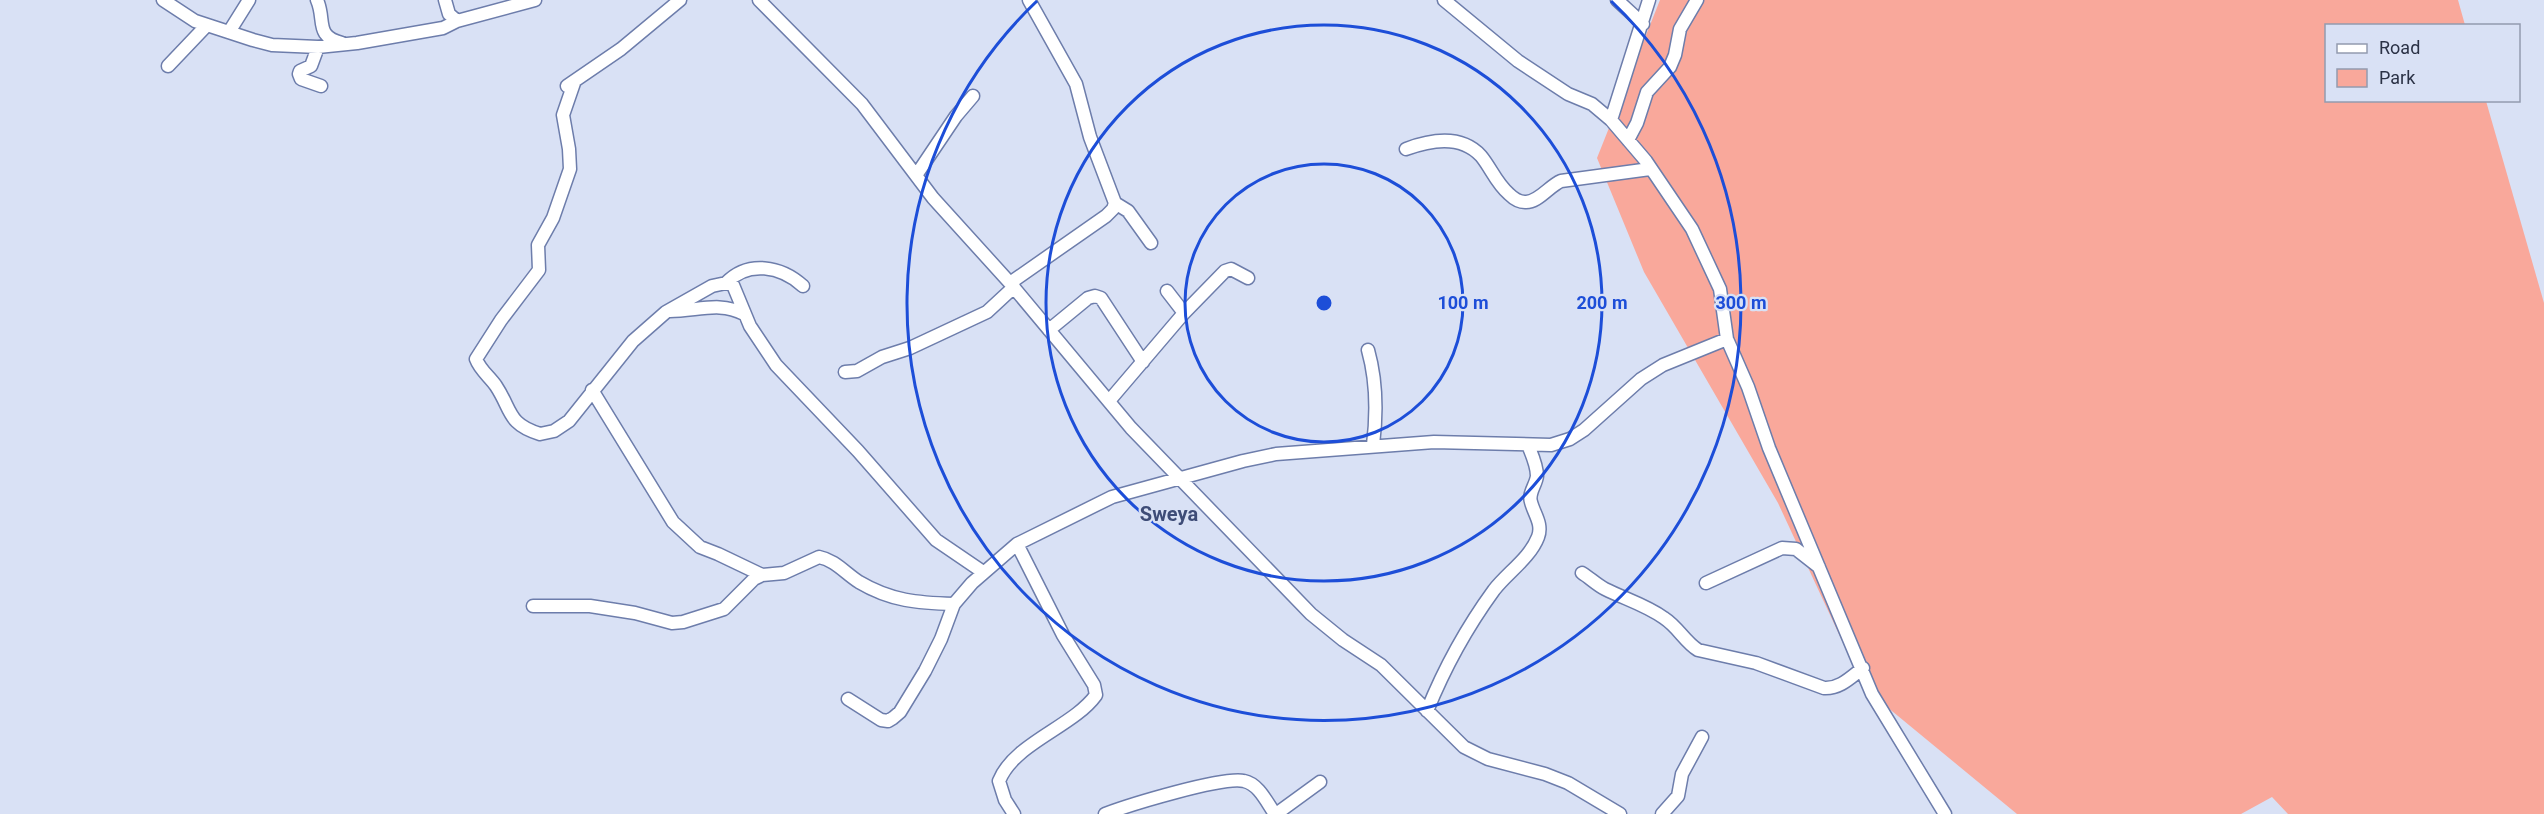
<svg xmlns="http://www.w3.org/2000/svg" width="2544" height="814" font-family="Roboto,sans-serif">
<rect width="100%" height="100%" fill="#d9e1f5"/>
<path fill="#f9a89b" d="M1660 0H2458L2465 25 2326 26V100L2486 101 2544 303V814H2288L2272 797 2241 814H2017L1864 688 1778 503 1644 272 1597 158Z"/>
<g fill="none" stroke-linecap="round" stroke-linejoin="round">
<defs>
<path id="minor" d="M163 0 195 21 253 40 272 45 318 47 357 43 443 28 457 21 535 0
M317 0C326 20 314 36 342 43
M445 0 449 14 457 21
M759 0 862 104 933 198 1010 283 1131 428 1311 614 1343 640 1381 665 1464 747 1488 759 1545 774 1568 783 1620 814
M1444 0 1518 61 1568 94 1592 104 1611 120 1646 161 1692 229 1720 289 1727 339 1748 387 1769 448 1872 694 1945 814
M1617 0 1643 24
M229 32 249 0
M318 47 311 66 300 71 299 74 301 79 321 86
M168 66 207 25
M574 83 563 115 569 149 570 169 553 218 538 245 539 270 501 320 476 359C480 370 490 377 496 386 512 410 507 424 540 434L554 431 569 421 633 341 666 312 712 286 726 283 733 285 750 326 776 365 858 451 936 540 983 572
M567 86 621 49 680 0
M1611 120 1649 0
M1628 140 1637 123 1647 92 1670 67 1675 55 1680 29 1697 0
M1406 149C1430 140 1461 134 1481 156 1491 168 1496 183 1509 194 1513 198 1519 202 1525 202 1538 203 1549 186 1561 181L1650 169
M917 174 956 116 973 96
M1115 203 1128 211 1151 243
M726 283C748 260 781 266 803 286
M1010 283 1106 216 1113 209 1115 203 1090 137 1076 84 1029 0
M1167 291 1184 313
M670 311C697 311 720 301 744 314
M1049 330 1088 298 1095 296 1101 298 1143 362
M1368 350C1377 382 1377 413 1373 445
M845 372 857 371 882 357 910 348 987 312 1014 287
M592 390 673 522 700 547 718 554 762 575
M1109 401 1184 313 1225 271 1231 269 1248 278
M1582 573C1590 578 1597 585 1605 589 1625 599 1646 605 1664 618 1678 627 1685 642 1698 650L1756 663 1824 688C1840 689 1851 677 1863 668
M1706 583 1782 548 1796 549 1819 567
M533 606H590L635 613 672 623 683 622 724 609 754 579 762 575 784 573 819 557C835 560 845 573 859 582 891 601 918 603 954 604
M848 699 881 720 888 721 893 718 900 712 925 671 941 639 954 604 972 583 1017 544 1112 497 1243 461 1276 454 1434 442 1551 445 1570 439 1584 430 1641 379 1663 365 1727 339
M1427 711C1444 669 1467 627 1494 590 1507 573 1530 558 1538 537 1543 524 1534 514 1531 502 1528 493 1536 485 1537 476 1537 465 1532 455 1528 445
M1014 814 1005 800 999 781C1014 743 1073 727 1096 695L1094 685 1063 635 1017 544
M1105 814C1129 805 1223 776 1244 781 1259 784 1267 803 1275 814
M1276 814 1320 782
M1662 814 1678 796 1682 774 1702 737"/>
</defs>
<use href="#minor" stroke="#6d7dab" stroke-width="15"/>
<use href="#minor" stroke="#fff" stroke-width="12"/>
</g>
<g fill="none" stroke="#1d4ed8" stroke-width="3">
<circle cx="1324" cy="303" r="139"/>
<circle cx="1324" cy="303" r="278"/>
<path d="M1611 1A417 417 0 1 1 1037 1"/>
</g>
<g text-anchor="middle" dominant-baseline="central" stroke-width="4.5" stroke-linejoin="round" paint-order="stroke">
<g font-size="20" font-weight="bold" fill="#3e4c77" stroke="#d9e1f5">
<text x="1169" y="514">Sweya</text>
</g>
</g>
<circle cx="1324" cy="303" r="9" fill="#1d4ed8" stroke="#d9e1f5" stroke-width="3"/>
<g font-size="18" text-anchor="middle" font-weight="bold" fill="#1d4ed8" stroke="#d9e1f5" stroke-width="4.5" stroke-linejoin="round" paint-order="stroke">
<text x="1463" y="309">100 m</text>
<text x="1602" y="309">200 m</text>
<text x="1741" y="309">300 m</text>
</g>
<rect x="2325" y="24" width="195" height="78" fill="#d9e1f5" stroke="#939baf" stroke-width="1.5"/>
<rect x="2337" y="44" width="30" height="9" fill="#ffffff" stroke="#939baf" stroke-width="1.5"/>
<text x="2379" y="54" font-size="18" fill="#2b3246">Road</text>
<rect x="2337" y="69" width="30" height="18" fill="#f9a89b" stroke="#939baf" stroke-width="1.5"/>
<text x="2379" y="84" font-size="18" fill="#2b3246">Park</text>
</svg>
